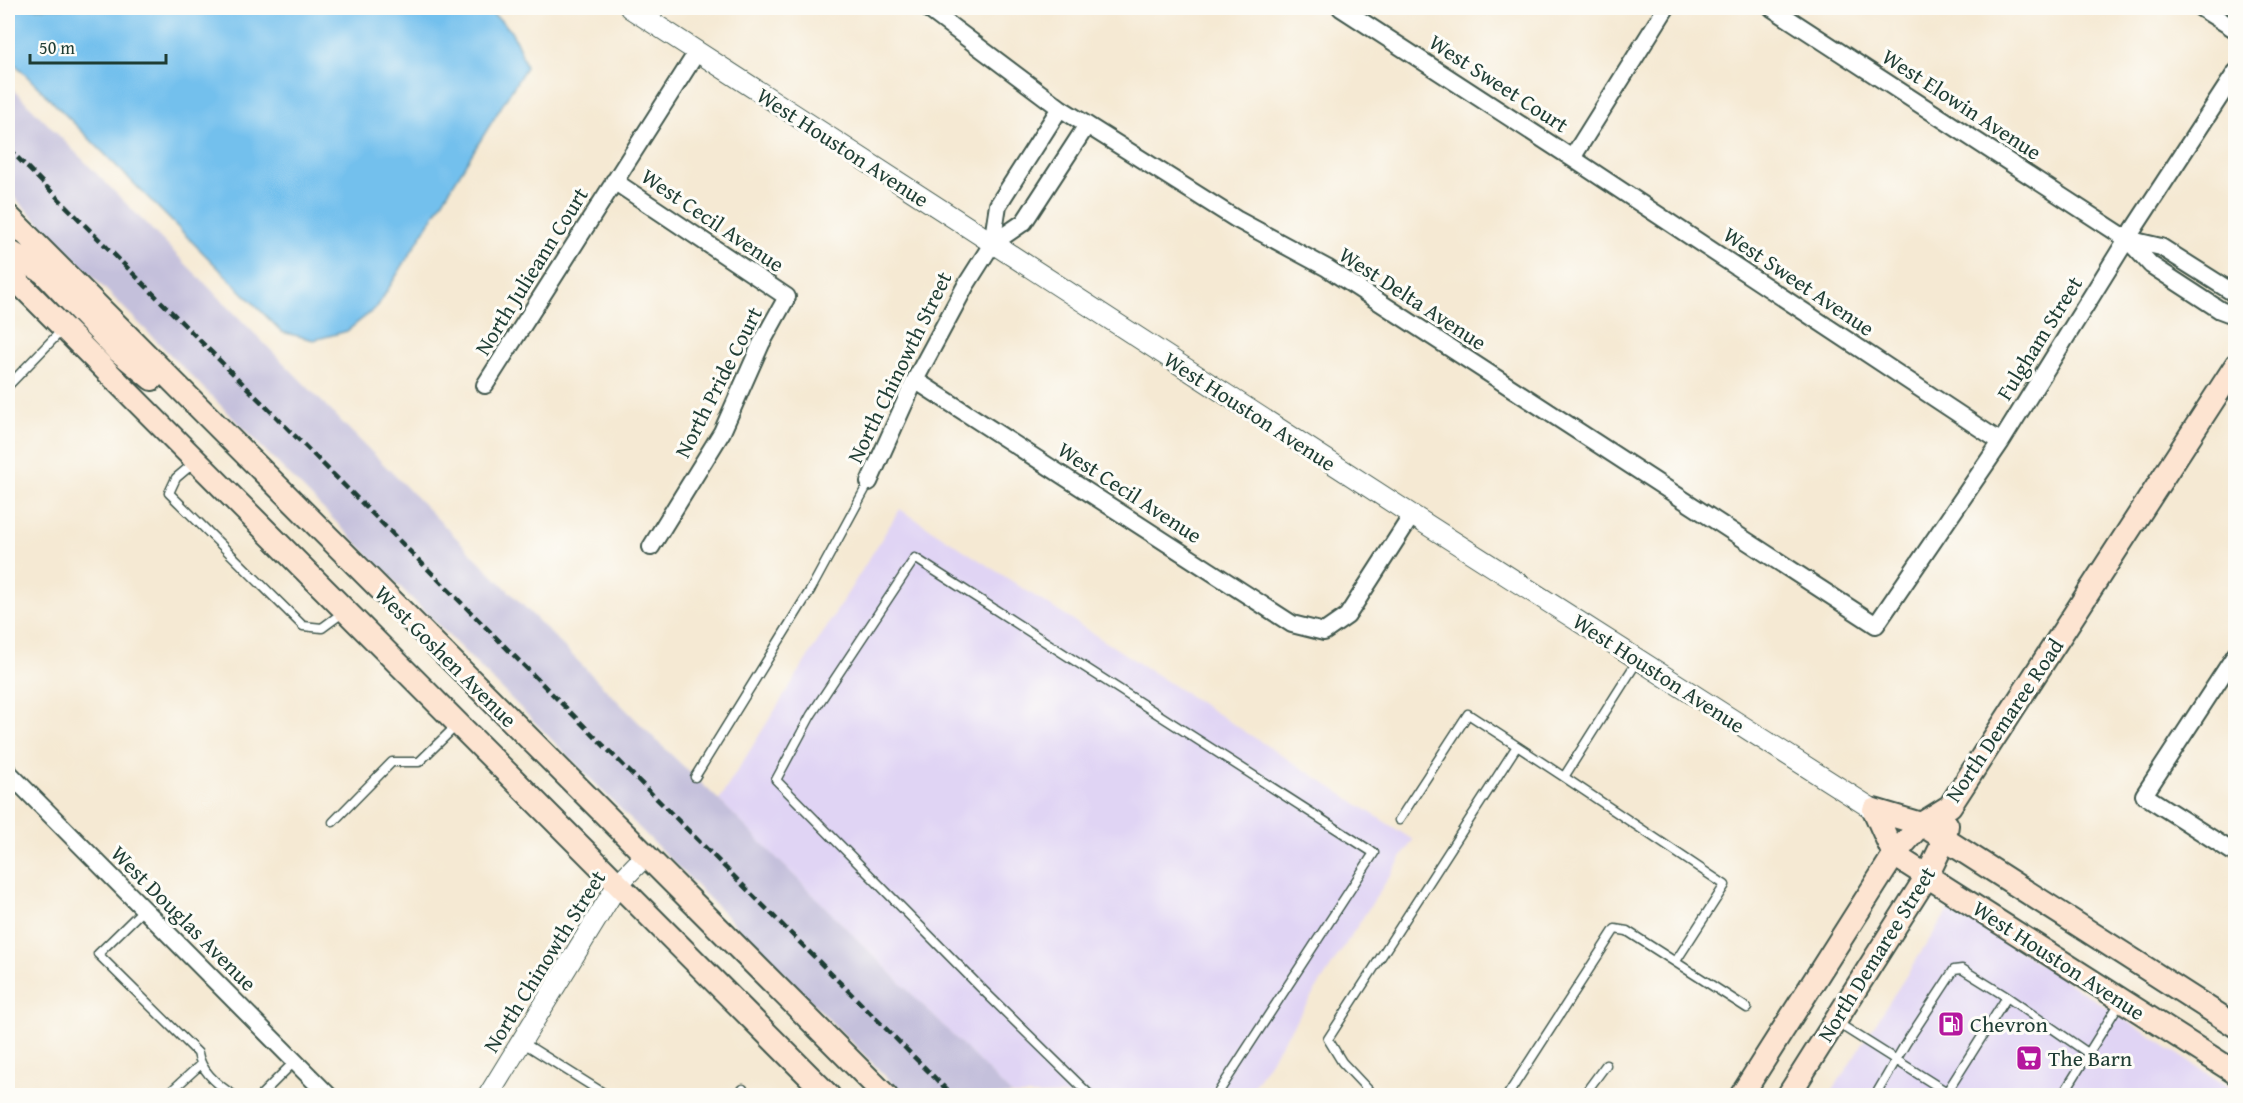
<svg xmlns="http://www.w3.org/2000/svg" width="2243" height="1103" font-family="'Gentium Book Plus',serif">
<rect width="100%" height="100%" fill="#fdfcf7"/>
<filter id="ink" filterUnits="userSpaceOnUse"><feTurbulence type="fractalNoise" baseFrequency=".0167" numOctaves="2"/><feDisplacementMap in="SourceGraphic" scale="12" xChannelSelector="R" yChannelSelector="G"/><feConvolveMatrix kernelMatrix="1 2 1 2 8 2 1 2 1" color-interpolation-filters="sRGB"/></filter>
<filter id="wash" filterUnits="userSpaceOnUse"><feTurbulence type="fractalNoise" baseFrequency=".008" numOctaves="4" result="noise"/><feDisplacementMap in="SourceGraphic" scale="24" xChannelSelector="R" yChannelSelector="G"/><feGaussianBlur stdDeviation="1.35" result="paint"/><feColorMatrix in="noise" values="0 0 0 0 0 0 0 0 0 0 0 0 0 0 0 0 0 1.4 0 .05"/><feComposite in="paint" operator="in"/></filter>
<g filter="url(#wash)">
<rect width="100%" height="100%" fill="#f5e9d3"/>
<path fill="#e0d4f4" d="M900 509 1413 840 1248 1095H1012L719 800Z
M1951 906 2236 1092 2235 1096H1829Z"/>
<path fill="#c4c0db" d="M8 84 659 743 719 800 1012 1095H904L8 191Z"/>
<path fill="#73c0ed" stroke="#497e90" stroke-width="1.5" d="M8 8H482C511 23 516 37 526 67L377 307 347 331 314 340 282 332 15 64 8 55Z"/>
</g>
<g filter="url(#ink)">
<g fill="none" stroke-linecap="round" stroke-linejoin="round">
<defs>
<path id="service" d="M8 386 63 329
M195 462 176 478 169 493 303 626 322 628 345 611
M695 777 811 589 869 482
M1564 777 1725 885 1676 961
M1399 820 1468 714 1517 746
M333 822 392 762H419L458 724
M144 909 98 954 198 1053C201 1072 219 1086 235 1096
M1836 1022 1953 1096
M522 1042 608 1096
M1947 1092 2007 997 2088 1053
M170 1096 168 1094 200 1065
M260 1096 295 1061
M736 1096 743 1089
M1091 1096 984 991 776 780 811 715 915 558 1374 853 1216 1096
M1374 1096 1342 1062 1328 1039 1517 746 1564 777 1638 660
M1507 1096 1615 929 1627 931 1747 1008
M1583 1096 1606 1065
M1875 1096 1906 1043 1954 970 1962 969 2007 997
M2062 1096 2121 1001"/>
<path id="minor" d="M927 8 1060 108 1236 219 1327 268 1876 625 2001 442 2127 239 2236 72
M1341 8 1572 158 2001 442
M1772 8 2127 239 2151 265 2220 310 2236 316
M2201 8 2236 30
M1572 158 1666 8
M614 181 787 297 761 344 722 432 651 547
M2127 239 2161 247 2232 292 2236 297
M992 244 998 205 1060 108
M915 380 1292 624 1324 632 1347 616 1412 515
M485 385 697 52
M869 482 915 380 966 285 992 244 1024 222 1087 125
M2236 654 2144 795 2236 854
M8 772 329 1096"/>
<path id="tertiary" d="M630 8 1412 515 1874 810
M488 1096 618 884 645 856"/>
<path id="secondary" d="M8 216 886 1096
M8 252 12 253 43 272 116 349 152 379
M8 272 829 1096
M1874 810 1894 855 2236 1073
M1874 810 1921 824 2236 1026
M1741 1096 1894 855 1921 824 1950 806 2236 365
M1788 1096 1927 876 1945 839 1947 825"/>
</defs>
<use href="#service" stroke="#3f574c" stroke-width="11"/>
<use href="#minor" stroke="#3f574c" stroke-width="20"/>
<use href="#tertiary" stroke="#3f574c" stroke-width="22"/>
<use href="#secondary" stroke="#3f574c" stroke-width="26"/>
<use href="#service" stroke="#fff" stroke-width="8"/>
<use href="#minor" stroke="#fff" stroke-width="16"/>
<use href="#tertiary" stroke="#fff" stroke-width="20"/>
<use href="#secondary" stroke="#fde4d1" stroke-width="22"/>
<path stroke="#1f3d34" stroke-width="4.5" stroke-dasharray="9 4.5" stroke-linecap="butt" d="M8 148 953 1096"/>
</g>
</g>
<defs>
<symbol id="fuel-square" viewBox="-11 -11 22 22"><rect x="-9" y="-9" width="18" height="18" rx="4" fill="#b5179e" stroke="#fdfcf7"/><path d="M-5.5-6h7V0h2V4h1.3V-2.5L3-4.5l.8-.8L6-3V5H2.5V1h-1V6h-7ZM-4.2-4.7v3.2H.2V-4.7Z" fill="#fff"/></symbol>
<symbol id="supermarket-square" viewBox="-11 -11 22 22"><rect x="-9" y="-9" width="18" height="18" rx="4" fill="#b5179e" stroke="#fdfcf7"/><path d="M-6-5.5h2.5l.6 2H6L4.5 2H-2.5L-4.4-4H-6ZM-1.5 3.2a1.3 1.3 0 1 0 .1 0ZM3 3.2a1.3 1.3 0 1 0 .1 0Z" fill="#fff"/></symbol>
</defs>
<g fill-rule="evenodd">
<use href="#fuel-square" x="1936" y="1009" width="30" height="30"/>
<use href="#supermarket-square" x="2014" y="1043" width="30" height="30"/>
</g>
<g text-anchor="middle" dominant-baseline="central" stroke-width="6" stroke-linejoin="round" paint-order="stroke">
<g font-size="22" fill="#1f3d34" stroke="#fdfcf7">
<text transform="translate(1499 83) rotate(33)">West Sweet Court</text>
<text transform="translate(1962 104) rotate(33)">West Elowin Avenue</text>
<text transform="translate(843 147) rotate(33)">West Houston Avenue</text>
<text transform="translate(713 220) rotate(34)">West Cecil Avenue</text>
<text transform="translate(531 271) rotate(-58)">North Julieann Court</text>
<text transform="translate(1799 281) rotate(34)">West Sweet Avenue</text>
<text transform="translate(1413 298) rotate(33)">West Delta Avenue</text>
<text transform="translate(2039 338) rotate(-58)">Fulgham Street</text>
<text transform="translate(899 367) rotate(-64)">North Chinowth Street</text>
<text transform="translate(718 382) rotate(-63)">North Pride Court</text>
<text transform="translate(1250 411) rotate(33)">West Houston Avenue</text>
<text transform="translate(1130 492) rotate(33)">West Cecil Avenue</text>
<text transform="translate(446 656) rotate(45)">West Goshen Avenue</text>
<text transform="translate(1659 673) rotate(33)">West Houston Avenue</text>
<text transform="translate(2004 720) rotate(-56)">North Demaree Road</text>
<text transform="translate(184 918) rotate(45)">West Douglas Avenue</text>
<text transform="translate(1876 954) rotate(-58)">North Demaree Street</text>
<text transform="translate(2059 960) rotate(33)">West Houston Avenue</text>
<text transform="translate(544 961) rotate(-58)">North Chinowth Street</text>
</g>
<g font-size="22" fill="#1f3d34" stroke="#fdfcf7" text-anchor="start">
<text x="1970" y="1024">Chevron</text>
<text x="2048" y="1058">The Barn</text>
</g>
</g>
<rect width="2243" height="1103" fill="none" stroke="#fdfcf7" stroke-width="30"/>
<path d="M30 54v9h136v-9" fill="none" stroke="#1f3d34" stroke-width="3"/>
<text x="39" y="54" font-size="18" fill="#1f3d34" stroke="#fdfcf7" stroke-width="4.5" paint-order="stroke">50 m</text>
</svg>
